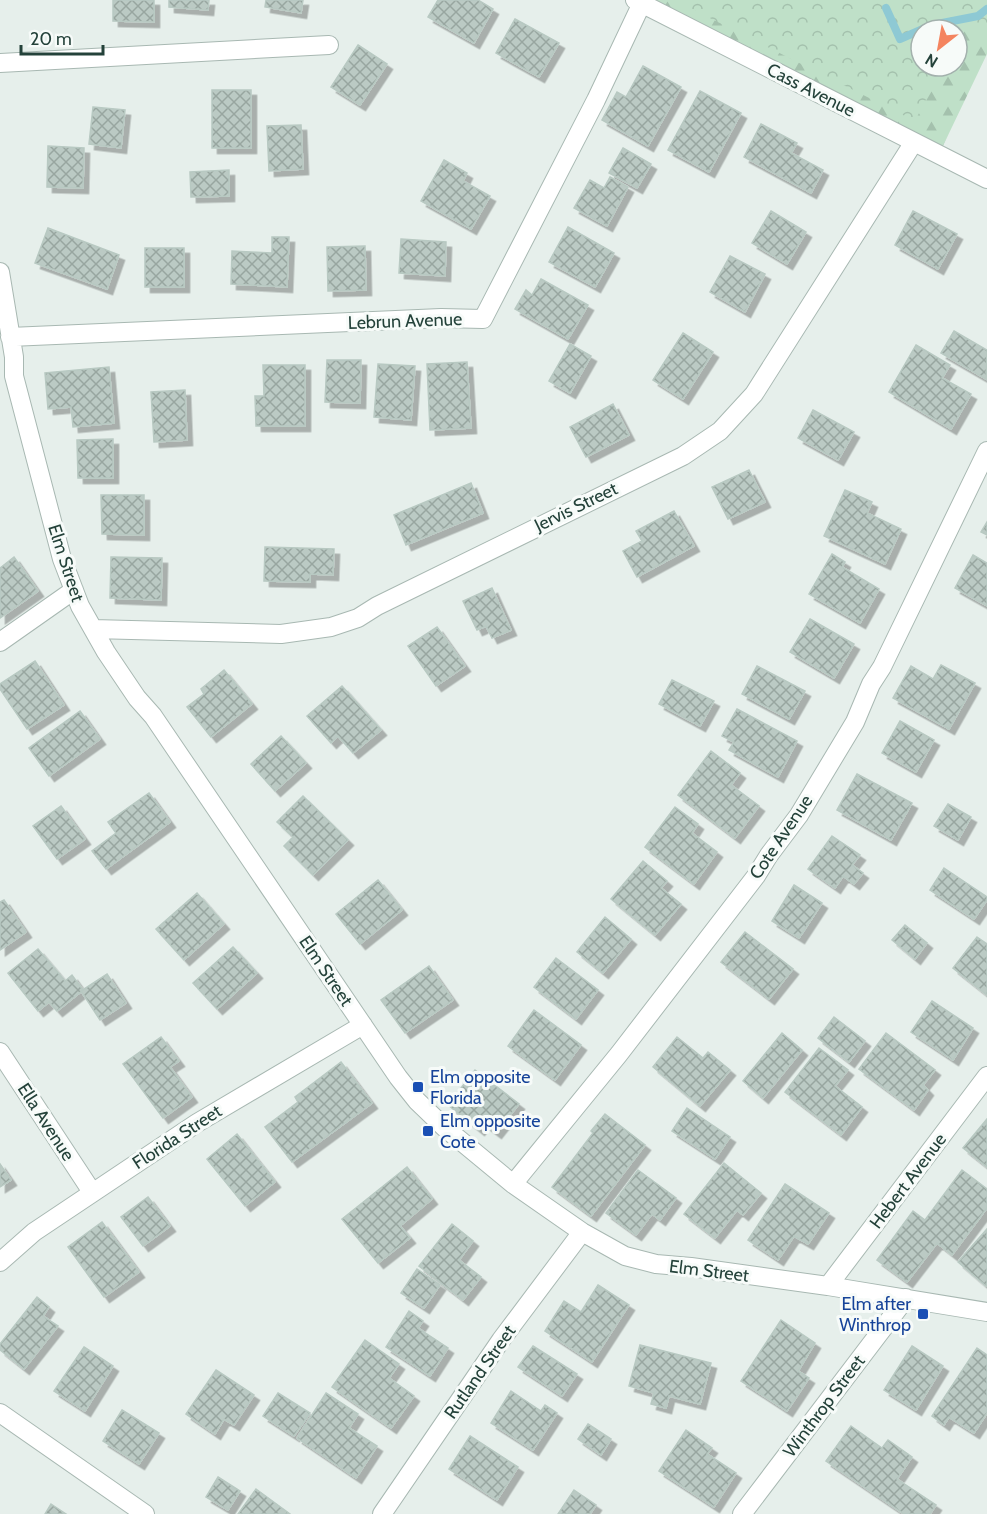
<svg xmlns="http://www.w3.org/2000/svg" width="987" height="1514" font-family="Cabin,sans-serif">
<defs>
<pattern id="forest-firs" width="22" height="20" patternUnits="userSpaceOnUse" patternTransform="scale(1.5)"><rect width="22" height="20" fill="#bfe0c8"/><path d="M5 1l3.5 6h-7zM16 11l3.5 6h-7z" fill="#a4c1ad"/></pattern>
<pattern id="park-crowns" width="20" height="18" patternUnits="userSpaceOnUse" patternTransform="scale(1.5)"><rect width="20" height="18" fill="#bfe0c8"/><path d="M2 6a3 3 0 1 1 6 0M12 15a3 3 0 1 1 6 0" fill="none" stroke="#a4c1ad"/></pattern>
<pattern id="building-cross-hatch" width="8" height="8" patternUnits="userSpaceOnUse" patternTransform="scale(1.5)"><rect width="8" height="8" fill="#bbcac4"/><path d="M0 0l8 8M0 8l8-8" fill="none" stroke="#98a6a0"/></pattern>
<filter id="shadow"><feDropShadow dx="5.5" dy="5.5" stdDeviation="0" flood-color="#0004"/></filter>
</defs>
<rect width="100%" height="100%" fill="#e6efeb"/>
<path fill="url(#forest-firs)" fill-rule="evenodd" d="M628 0H987V54L940 152ZM921 30H957V66H921Z"/>
<path fill="url(#park-crowns)" d="M674 0H987V30L963 26 957 38V30H921V66H943L915 121Z"/>
<g fill="none" stroke-linecap="round" stroke-linejoin="round">
<path stroke="#8ec9d4" stroke-width="8" d="M886 8 900 39 932 25 978 16 987 9"/>
</g>
<path fill="url(#building-cross-hatch)" stroke="#b8c9c2" stroke-width="1.5" filter="url(#shadow)" d="M113 0H154V22L113 21Z
M169 0H209L208 10 169 7Z
M266 0H303L301 13 265 7Z
M438 0H478L493 9 474 43 428 17Z
M515 19 559 43 539 77 496 53Z
M358 45 387 64 360 105 331 87Z
M643 66 681 87 648 146 602 120 617 92 626 97Z
M212 90H251V148H212Z
M700 91 741 113 709 172 668 150Z
M93 107 125 110 121 148 89 144Z
M761 124 797 143 791 153 823 170 811 193 744 157Z
M301 125 303 169 269 171 267 126Z
M48 146 84 148 83 188 47 187Z
M623 148 651 164 637 188 609 173Z
M444 160 467 173 463 181 490 196 471 229 421 201Z
M229 170V196L191 197 190 172Z
M610 177 628 187 607 226 574 208 590 180 604 188Z
M771 211 806 232 787 264 752 243Z
M913 211 957 234 938 269 895 245Z
M568 227 614 253 595 287 549 262Z
M48 228 119 255 107 289 35 263Z
M272 237H289L287 287 231 284 232 251 272 253Z
M401 239 446 242 445 276 399 273Z
M365 246 366 290 328 291 327 247Z
M145 248H184V287H145Z
M730 256 765 274 745 312 710 292Z
M541 279 588 305 568 339 515 309 526 290 532 295Z
M954 331 987 350 986 379 941 353Z
M683 333 713 352 683 399 653 380Z
M570 344 591 356 570 393 549 381Z
M916 345 950 365 942 378 971 394 951 429 889 392Z
M327 360H361L360 403 325 402Z
M467 362 471 428 430 430 427 364Z
M378 364 415 366 411 420 374 417Z
M263 365H305V426H256L255 396H264Z
M109 367 114 423 73 427 71 407 48 409 45 373Z
M185 390 187 440 154 442 151 392Z
M613 404 629 435 586 457 570 427Z
M813 410 854 432 838 460 798 438Z
M113 439V478H78L77 440Z
M749 470 765 502 728 519 712 487Z
M471 483 483 513 406 545 394 515Z
M845 490 872 502 867 513 901 529 885 564 824 536Z
M101 495H144V535L102 534Z
M674 511 694 546 637 577 623 551 642 541 636 531Z
M987 522V535L981 532Z
M265 547 334 549 333 575 310 574V582L264 581Z
M832 554 845 562 842 567 879 589 860 623 809 594Z
M973 555 987 563V606L955 588Z
M14 557 38 591 0 618V568Z
M111 557 162 558 161 600 110 598Z
M492 588 511 630 492 638 486 626 477 630 463 601Z
M810 619 854 644 834 678 790 652Z
M437 627 465 666 436 686 408 646Z
M35 661 64 705 27 729 0 689V684Z
M941 665 975 683 949 729 893 698 911 666 933 679Z
M757 666 805 691 789 719 742 694Z
M224 670 252 704 211 737 187 707 204 694 201 689Z
M672 680 714 701 700 726 659 704Z
M342 686 381 730 353 753 338 736 331 743 307 716Z
M737 709 797 741 778 777 729 750 734 742 722 736Z
M80 711 100 739 49 776 29 748Z
M900 721 934 740 916 772 882 753Z
M281 736 306 763 275 791 251 764Z
M711 751 740 773 731 785 759 806 735 838 678 795Z
M857 774 912 803 891 840 837 810Z
M149 793 170 822 106 869 92 851 116 833 108 822Z
M303 796 348 840 313 875 284 846 293 837 277 822Z
M948 804 971 817 958 840 934 826Z
M61 806 85 839 57 859 33 826Z
M675 807 698 824 692 833 717 852 694 884 645 847Z
M832 836 860 855 852 865 863 873 854 884 843 876 835 888 808 869Z
M643 861 667 881 661 888 681 904 655 935 611 899Z
M944 868 987 897V900L974 919 930 890Z
M378 880 402 910 360 944 336 914Z
M794 885 822 903 799 938 772 921Z
M197 893 224 924 184 960 156 929Z
M4 900 26 932 0 950V902Z
M605 917 631 939 603 973 577 952Z
M905 925 927 943 915 959 892 940Z
M745 932 793 969 769 999 721 962Z
M977 937 987 944V995L953 968Z
M233 947 257 973 217 1009 193 983Z
M38 949 65 981 72 975 83 990 57 1011 49 1002 38 1011 8 973Z
M556 958 598 990 576 1019 534 987Z
M429 966 453 1000 405 1033 381 1000Z
M107 974 126 1003 100 1020 81 991Z
M932 1001 973 1028 953 1060 911 1032Z
M534 1010 581 1045 555 1080 508 1046Z
M834 1017 865 1041 849 1062 818 1038Z
M782 1033 802 1050 763 1098 743 1081Z
M886 1033 935 1070 923 1085 928 1090 914 1110 859 1069Z
M161 1037 179 1061 170 1067 192 1097 163 1118 123 1064Z
M677 1037 703 1058 708 1052 730 1070 700 1106 653 1067Z
M819 1048 848 1070 835 1086 862 1107 841 1135 785 1092Z
M341 1062 372 1103 292 1162 265 1127 298 1102 295 1097Z
M475 1070 519 1104 496 1133 484 1124 479 1130 448 1105Z
M687 1108 730 1137 715 1159 672 1131Z
M605 1114 645 1145 591 1216 552 1187 593 1133 591 1131Z
M987 1119V1167L963 1148Z
M237 1134 275 1182 245 1206 207 1159Z
M724 1163 761 1193 743 1215 737 1210 715 1238 684 1214Z
M0 1164 11 1180 0 1187Z
M407 1167 432 1199 400 1226 410 1238 378 1263 342 1219Z
M638 1170 676 1198 660 1220 652 1214 636 1235 606 1213Z
M962 1170 987 1189V1208L952 1255 937 1243 907 1282 877 1260 913 1211 925 1220Z
M785 1184 829 1213 808 1244 794 1236 778 1260 748 1240Z
M148 1197 170 1226 143 1246 121 1217Z
M102 1222 139 1272 104 1297 68 1247Z
M452 1224 473 1241 459 1260 481 1277 463 1300 419 1266Z
M987 1229V1285L986 1286 958 1262Z
M417 1269 440 1285 424 1308 401 1293Z
M598 1285 629 1305 592 1362 545 1331 564 1301 581 1312Z
M37 1297 49 1307 43 1316 58 1326 24 1369 0 1350V1344Z
M409 1311 423 1321 418 1328 448 1348 430 1376 386 1347Z
M781 1320 815 1343 798 1371 809 1378 787 1411 741 1381Z
M365 1340 399 1364 389 1378 414 1396 391 1428 332 1387Z
M640 1345 711 1363 700 1404 669 1396 666 1408 651 1404 654 1393 629 1386Z
M533 1346 577 1374 562 1396 518 1367Z
M912 1346 943 1366 916 1410 884 1390Z
M84 1347 113 1366 85 1411 54 1391Z
M977 1348 987 1355V1413L974 1433 949 1417 944 1425 932 1416Z
M216 1370 254 1395 234 1425 224 1419 215 1434 186 1414Z
M511 1391 541 1411 545 1405 557 1413 533 1450 491 1423Z
M278 1393 310 1413 294 1436 263 1416Z
M326 1393 358 1414 349 1428 377 1446 356 1478 297 1438Z
M122 1410 159 1433 139 1464 103 1441Z
M588 1424 611 1439 601 1455 578 1439Z
M851 1426 882 1448 888 1440 912 1457 897 1479 936 1505 930 1514H904L826 1461Z
M686 1430 712 1448 707 1454 736 1473 714 1507 659 1471Z
M470 1436 518 1467 497 1500 449 1469Z
M218 1477 240 1491 228 1510 206 1497Z
M256 1489 290 1514H238Z
M574 1490 596 1505 590 1514H558Z
M51 1504 66 1514H45Z"/>
<g fill="none" stroke-linecap="round" stroke-linejoin="round">
<defs>
<path id="minor" d="M635 0 987 179
M0 63 329 45
M0 272 14 357V376L62 559 80 606 106 652 137 698 153 716 398 1077 417 1101 444 1127 513 1184 582 1232 625 1256 656 1264 691 1267 828 1286 987 1312
M10 337 441 318 483 319 596 100 642 3
M93 629 281 634 331 627 358 618 377 606 683 456 720 431 754 394 914 142
M0 642 74 590
M0 1052 92 1192
M513 1184 619 1054 756 876 769 855 799 815 855 722 871 684 882 667 987 451
M0 1262 34 1232 197 1123 363 1025
M828 1286 987 1076
M0 1413 145 1514
M382 1514 501 1340 582 1232
M742 1514 906 1298"/>
</defs>
<use href="#minor" stroke="#a8b8b2" stroke-width="20"/>
<use href="#minor" stroke="#fff" stroke-width="18"/>
</g>
<g fill="#1a4fb4" stroke="#f7fbf9" stroke-width="2">
<rect x="412" y="1081" width="12" height="12" rx="3"/>
<rect x="422" y="1125" width="12" height="12" rx="3"/>
<rect x="917" y="1308" width="12" height="12" rx="3"/>
</g>
<g text-anchor="middle" dominant-baseline="central" stroke-width="6" stroke-linejoin="round" paint-order="stroke">
<g font-size="18" fill="#24423a" stroke="#f7fbf9">
<text transform="translate(811 90) rotate(27)">Cass Avenue</text>
<text transform="translate(405 321) rotate(-2)">Lebrun Avenue</text>
<text transform="translate(576 507) rotate(-26)">Jervis Street</text>
<text transform="translate(66 563) rotate(72)">Elm Street</text>
<text transform="translate(781 837) rotate(-56)">Cote Avenue</text>
<text transform="translate(326 971) rotate(56)">Elm Street</text>
<text transform="translate(46 1122) rotate(57)">Ella Avenue</text>
<text transform="translate(177 1137) rotate(-33)">Florida Street</text>
<text transform="translate(908 1181) rotate(-53)">Hebert Avenue</text>
<text transform="translate(709 1271) rotate(7)">Elm Street</text>
<text transform="translate(480 1372) rotate(-55)">Rutland Street</text>
<text transform="translate(824 1406) rotate(-53)">Winthrop Street</text>
</g>
<g font-size="18" fill="#164399" stroke="#f7fbf9" text-anchor="start">
<text x="430" y="1077">Elm opposite<tspan x="430" dy="21">Florida</tspan></text>
<text x="440" y="1121">Elm opposite<tspan x="440" dy="21">Cote</tspan></text>
<text x="911" y="1304" text-anchor="end">Elm after<tspan x="911" dy="21">Winthrop</tspan></text>
</g>
</g>
<g transform="translate(939 48) rotate(211)"><circle r="28" fill="#f7fbf9" stroke="#a3b1ad" stroke-width="1.5"/>
<path d="M0-4.5L10 22L0 15L-10 22Z" fill="#f4845f"/>
<text y="-9" font-size="16" font-weight="bold" text-anchor="middle" fill="#24423a">N</text>
</g>
<path d="M21 45v9h82v-9" fill="none" stroke="#24423a" stroke-width="3"/>
<text x="30" y="45" font-size="18" fill="#24423a" stroke="#f7fbf9" stroke-width="4.5" paint-order="stroke">20 m</text>
</svg>
